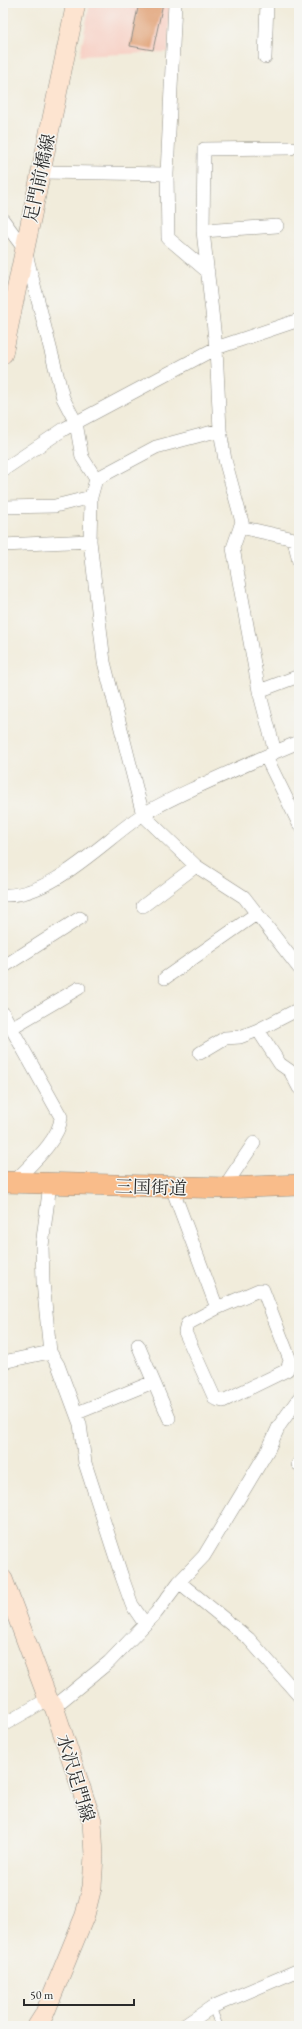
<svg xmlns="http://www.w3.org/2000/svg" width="302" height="2029" font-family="'EB Garamond','Noto Serif JP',serif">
<rect width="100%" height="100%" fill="#f6f6f2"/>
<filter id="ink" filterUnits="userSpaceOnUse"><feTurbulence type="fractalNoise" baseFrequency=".025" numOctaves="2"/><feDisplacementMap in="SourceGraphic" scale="8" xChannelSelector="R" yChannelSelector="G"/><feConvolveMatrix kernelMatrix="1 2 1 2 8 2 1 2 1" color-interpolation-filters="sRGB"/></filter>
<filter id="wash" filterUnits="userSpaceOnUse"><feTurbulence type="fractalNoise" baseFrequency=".012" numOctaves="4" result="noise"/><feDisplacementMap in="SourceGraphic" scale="16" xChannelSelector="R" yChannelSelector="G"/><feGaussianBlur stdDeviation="0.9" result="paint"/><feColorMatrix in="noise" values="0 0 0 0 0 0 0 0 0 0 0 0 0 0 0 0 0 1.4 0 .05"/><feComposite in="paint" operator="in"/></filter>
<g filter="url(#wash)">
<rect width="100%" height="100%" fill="#f1ecdb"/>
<path fill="#f7d1c6" d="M90 3H170L168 52 80 56Z"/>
<g id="blocks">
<path fill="#e1a176" d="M139 3H163L153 50 130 46Z"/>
</g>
</g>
<g filter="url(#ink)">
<use href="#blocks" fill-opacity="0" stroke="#8e8c83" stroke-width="1"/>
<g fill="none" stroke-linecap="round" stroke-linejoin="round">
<defs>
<path id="service" d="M212 2007 219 2026"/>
<path id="minor" d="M175 3 167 174 168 238 208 272
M265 57 267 3
M41 172 167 174
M3 220 25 250 63 398 76 423 82 457 96 479 91 497 90 541 104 662 143 815 196 866 244 897 299 968
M203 231 277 226
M3 470 64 429 216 348 299 320
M96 479 156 447 220 430
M3 507 55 506 91 497
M240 527 299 540
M294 539 299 562
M3 545 90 541
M259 691 299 676
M275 752 259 691 233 548 242 522 225 460 220 430 216 348 203 231 204 149 291 148
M266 757 299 824
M3 895C51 898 104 840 142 815 160 804 180 795 199 786 232 771 265 756 299 742
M143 906 196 866
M3 967 80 918
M165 978 256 914
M3 1013 61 1117C60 1140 29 1166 13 1183
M11 1028 79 988
M258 1030 280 1064 290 1071 299 1088
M200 1053 225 1038 240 1037 258 1030 299 1009
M50 1184 42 1246 43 1282 50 1352 58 1365 80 1424 85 1463 122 1577 132 1605 145 1624
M172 1188 217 1308 259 1290H263L290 1360 287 1370 223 1401 215 1399 185 1332 187 1324 217 1308
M227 1188 231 1177 254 1143
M138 1345 169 1418
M3 1362 50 1352
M77 1413 153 1382
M298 1464H299
M179 1582 249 1639 299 1696
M54 1707 109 1662 156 1613 179 1582 204 1556 268 1450 279 1426 299 1398
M3 1725 48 1699
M184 2026 212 2007 299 1970"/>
<path id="secondary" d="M3 354 76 3
M3 1579 48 1699 54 1707 92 1821 94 1855 92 1887 85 1915 44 2015 37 2026"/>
<path id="primary" d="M3 1182 227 1188 299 1185"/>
</defs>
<use href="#service" stroke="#8e8c83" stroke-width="8"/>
<use href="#minor" stroke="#8e8c83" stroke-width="14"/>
<use href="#secondary" stroke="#8e8c83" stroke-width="20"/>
<use href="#primary" stroke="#8e8c83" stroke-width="22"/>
<use href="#service" stroke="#fff" stroke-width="7"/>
<use href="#minor" stroke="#fff" stroke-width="13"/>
<use href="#secondary" stroke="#fde4d0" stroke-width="19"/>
<use href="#primary" stroke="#f9bc8a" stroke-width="21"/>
</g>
</g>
<g text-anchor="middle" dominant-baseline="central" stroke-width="3" stroke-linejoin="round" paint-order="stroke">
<g font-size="18" fill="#2b2b2b" stroke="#f6f6f2">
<text transform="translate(39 178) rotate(-78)">足門前橋線</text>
<text transform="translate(151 1187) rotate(2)">三国街道</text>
<text transform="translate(76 1778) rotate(73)">水沢足門線</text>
</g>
</g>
<rect width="302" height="2029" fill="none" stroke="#f6f6f2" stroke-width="16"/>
<path d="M24 1999v6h110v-6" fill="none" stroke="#2b2b2b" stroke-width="2"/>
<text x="30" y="1999" font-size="12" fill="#2b2b2b" stroke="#f6f6f2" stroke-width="3" paint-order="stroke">50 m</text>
</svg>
